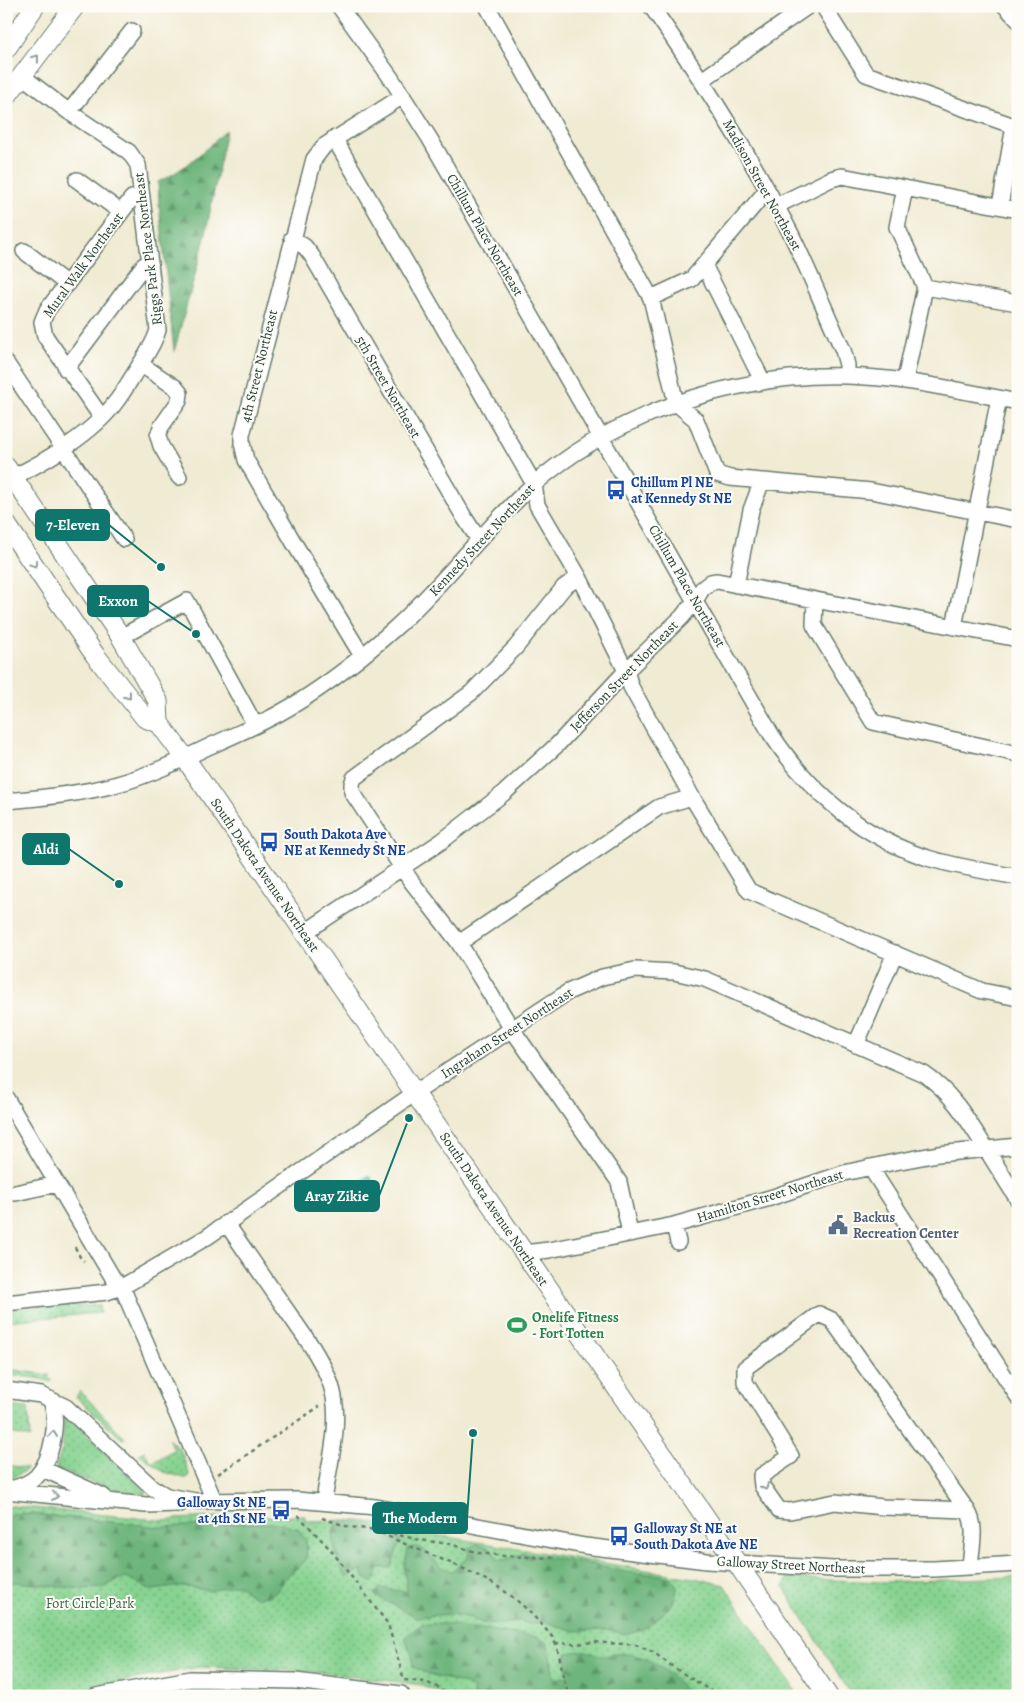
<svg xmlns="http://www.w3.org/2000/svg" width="1024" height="1702" font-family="Alegreya,serif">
<defs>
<pattern id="green-dots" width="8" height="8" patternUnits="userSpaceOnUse" patternTransform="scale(1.25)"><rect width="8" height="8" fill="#87d391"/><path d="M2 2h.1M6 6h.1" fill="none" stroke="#6eac77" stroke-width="1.8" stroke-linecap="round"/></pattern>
<pattern id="forest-firs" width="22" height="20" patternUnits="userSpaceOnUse" patternTransform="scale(1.25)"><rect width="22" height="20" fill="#6db57b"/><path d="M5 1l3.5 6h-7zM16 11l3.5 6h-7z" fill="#599466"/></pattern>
<pattern id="water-rules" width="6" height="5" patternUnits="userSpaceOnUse" patternTransform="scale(1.25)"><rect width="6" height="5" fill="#48aac7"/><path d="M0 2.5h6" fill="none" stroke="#3b8ca2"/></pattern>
</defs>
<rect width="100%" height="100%" fill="#fdfcf7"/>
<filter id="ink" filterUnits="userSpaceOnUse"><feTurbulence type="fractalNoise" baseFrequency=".02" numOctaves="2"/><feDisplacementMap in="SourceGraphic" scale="10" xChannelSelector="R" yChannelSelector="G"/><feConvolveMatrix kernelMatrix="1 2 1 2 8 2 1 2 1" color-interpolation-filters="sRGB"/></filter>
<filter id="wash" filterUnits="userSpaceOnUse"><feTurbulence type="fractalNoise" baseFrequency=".0096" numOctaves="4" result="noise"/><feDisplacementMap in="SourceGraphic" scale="20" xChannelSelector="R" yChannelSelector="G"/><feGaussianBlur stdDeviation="1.12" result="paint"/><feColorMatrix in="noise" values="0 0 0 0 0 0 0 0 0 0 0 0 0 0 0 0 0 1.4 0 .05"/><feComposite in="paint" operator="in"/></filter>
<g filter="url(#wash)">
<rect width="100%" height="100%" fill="#f0ebd3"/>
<path fill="url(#green-dots)" stroke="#538862" d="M71 1303 76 1306 99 1305 100 1313 6 1321V1310Z
M6 1369 50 1375 48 1378 52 1380 51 1382 37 1378 6 1375Z
M80 1391 125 1438 122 1439 76 1397Z
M6 1406 28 1408 30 1438 6 1432Z
M67 1416 147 1492 144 1494 108 1488 56 1469 63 1446 64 1417Z
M168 1439 180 1449 188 1471 189 1475 187 1478H184L164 1472 139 1454 144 1451 151 1462H154L174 1449Z
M6 1465 26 1468V1470L14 1477 6 1479Z
M12 1506 168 1521 175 1519 241 1516H305V1521L346 1520 699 1579 724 1585 799 1696H446L422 1685 308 1671 199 1667 72 1691 61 1696H6V1518L98 1520 20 1513 6 1516V1508Z
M1018 1577V1696H852L784 1588 787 1578 882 1582Z"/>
<path fill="url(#forest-firs)" stroke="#467958" d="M226 130 205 238 174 352 159 204 158 182C185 170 205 150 226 130Z
M20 1513 161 1527 249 1523H277L298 1529 306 1540 307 1554 304 1562 286 1577 278 1590 269 1596 256 1597 247 1593 241 1586 234 1585 210 1591 183 1586 152 1590 126 1578 119 1579 102 1588 81 1589 6 1581V1516Z
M341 1520C360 1521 381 1521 397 1532L400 1541 391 1568H379L375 1579 372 1582 364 1578 362 1570 347 1577C339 1570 331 1541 334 1530 335 1525 338 1523 341 1520Z
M476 1544C487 1546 492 1549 497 1559 509 1562 515 1554 526 1554L595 1565 625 1572 658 1575 672 1578 675 1582 677 1590 672 1605 650 1625 639 1631 626 1634 606 1630 575 1631 548 1623 530 1624 520 1621 504 1624 482 1623 470 1618 450 1614 416 1617 376 1596 375 1593 380 1588 407 1592 404 1568 408 1549C424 1540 432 1562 444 1568 447 1570 450 1570 452 1571L468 1557 469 1548Z
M422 1624H446L538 1637 548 1644 554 1678 557 1679 567 1676V1653C573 1653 580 1650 586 1651 592 1652 598 1657 604 1656 608 1656 612 1654 616 1654 646 1651 672 1673 690 1696H473L474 1690 465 1684 428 1674 413 1667 412 1655 405 1637Z"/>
<path fill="url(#water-rules)" stroke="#34747e" d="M369 1175 376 1184 360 1195 353 1186Z"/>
</g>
<g filter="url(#ink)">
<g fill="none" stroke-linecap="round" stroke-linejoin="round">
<defs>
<path id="minor" d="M339 6 391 78 430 139 771 734C809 792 864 839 931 859 959 867 989 872 1018 877
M487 6 651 298 676 403 696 420 717 474 730 478 871 491 1018 520
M651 6C702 79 749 153 790 232 809 270 825 311 843 350L847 365V375
M823 6 866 74 1014 126
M1005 6 1018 20
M702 80 808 6
M69 112 132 31
M334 138 534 484 537 505 579 577 626 671 631 687 692 797 749 891 982 991 1018 998
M77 180 121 212
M905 188 897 227 925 287
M776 206 831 179 842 176 1018 210
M1000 206 1014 126 1018 122
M292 238 305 247 312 256 464 517 479 540
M24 251 67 284
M704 265 763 382
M651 298 692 279 767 190
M6 363 124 539
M140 364 175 387 180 393 179 401 161 427 158 436 161 446 179 477
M66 369 144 265 150 263
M905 380 925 287 1018 303
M102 418 45 336 42 322 47 310 132 198 142 197
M13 477C45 462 94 432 115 403 123 393 129 382 136 371 144 358 154 345 158 330L138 165 129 152 69 112 22 76
M579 577 564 587 516 647 471 693 354 778 352 784V792L411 881 459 943 512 1029 619 1182 630 1233
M736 585 751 510 762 481
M815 600 814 625 873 722 1018 754
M954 627 999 398
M121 637 187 601 255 725
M362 656 294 543 246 460 242 443V435L314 159 324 146 403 96
M6 801C43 798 79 794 114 785 148 776 179 761 210 746 233 736 256 726 278 714 320 691 358 661 394 629 438 590 474 542 517 500 589 429 690 389 790 378 868 369 942 387 1018 402
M304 933 442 841 504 793 557 745 626 671 682 617 695 601 702 589 711 582 717 581 1018 639
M459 943 659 807 692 797
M856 1045 895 953
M6 1098 113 1278 122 1287 214 1500
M870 1167 1018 1397
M15 1193 57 1184
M226 1223 312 1347C321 1362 331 1379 334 1397 340 1431 328 1467 324 1502
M674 1225 678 1242
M524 1253 549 1250 674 1225 770 1198 844 1173 890 1163 938 1154 1018 1146
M6 1303 107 1292 122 1287 207 1237 415 1093 568 992 602 977 635 970 674 972 705 979 924 1074C951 1092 966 1117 983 1144 995 1163 1006 1181 1018 1200
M6 1390 41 1395 66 1407 153 1488 167 1496 196 1501 296 1500 376 1507 585 1546 707 1561 833 1569H934L1018 1564
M43 1469 103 1496
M9 1489C20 1487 29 1484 37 1476 52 1460 60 1418 50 1399
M6 1491 146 1505 180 1504
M967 1510 883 1507 835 1502 790 1511 779 1510 762 1486 761 1476 791 1456 745 1382V1368L819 1314 832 1320 967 1510C978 1526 971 1548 970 1567
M96 1696 190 1679 295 1681 401 1694 402 1696"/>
<path id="major" d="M6 49 35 6
M6 97 75 6
M6 467 121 637 158 701 159 723 185 758 828 1696
M6 524 95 655 145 718 159 723"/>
</defs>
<use href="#minor" stroke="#687a6c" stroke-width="18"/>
<use href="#major" stroke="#687a6c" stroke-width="21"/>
<path stroke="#687a6c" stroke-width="2.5" stroke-dasharray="4 4" stroke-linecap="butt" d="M75 1247 80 1257 84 1261
M218 1474 320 1406
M298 1515 330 1549 388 1624 404 1680 425 1682 442 1689 443 1696
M322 1518 349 1527 377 1530 420 1540 450 1544 479 1553 504 1556 557 1558
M381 1533C416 1550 453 1562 486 1580 506 1590 525 1606 540 1623 544 1628 549 1632 552 1637 563 1655 560 1679 570 1696
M555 1643 576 1644 594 1642 636 1645 653 1652 673 1667 719 1696"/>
<use href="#minor" stroke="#fff" stroke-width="15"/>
<use href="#major" stroke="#fff" stroke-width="19"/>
</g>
<defs><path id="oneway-chevron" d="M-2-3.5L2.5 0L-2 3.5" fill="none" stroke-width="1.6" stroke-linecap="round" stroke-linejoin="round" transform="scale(1.25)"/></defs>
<g stroke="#8f9e9a">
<use href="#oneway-chevron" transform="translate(36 58) rotate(-52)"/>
<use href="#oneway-chevron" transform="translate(34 564) rotate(56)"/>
<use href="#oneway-chevron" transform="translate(128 696) rotate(52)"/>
<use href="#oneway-chevron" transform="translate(53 1434) rotate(-84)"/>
<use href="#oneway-chevron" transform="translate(765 1487) rotate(65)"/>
<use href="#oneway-chevron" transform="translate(55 1496) rotate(6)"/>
</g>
</g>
<defs>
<symbol id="bus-bare" viewBox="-9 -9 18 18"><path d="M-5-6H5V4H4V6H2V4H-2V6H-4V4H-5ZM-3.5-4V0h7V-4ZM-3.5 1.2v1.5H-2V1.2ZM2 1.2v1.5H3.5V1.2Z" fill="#1a4fb4" stroke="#fdfcf7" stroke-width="2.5" paint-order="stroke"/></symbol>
<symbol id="civic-bare" viewBox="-9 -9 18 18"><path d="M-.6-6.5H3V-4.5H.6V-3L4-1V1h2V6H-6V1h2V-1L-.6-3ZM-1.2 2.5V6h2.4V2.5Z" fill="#5c6f8a" stroke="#fdfcf7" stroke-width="2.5" paint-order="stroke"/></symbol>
<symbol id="stadium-bare" viewBox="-9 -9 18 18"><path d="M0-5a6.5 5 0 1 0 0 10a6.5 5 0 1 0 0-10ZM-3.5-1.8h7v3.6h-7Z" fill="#2e9e5b" stroke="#fdfcf7" stroke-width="2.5" paint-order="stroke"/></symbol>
</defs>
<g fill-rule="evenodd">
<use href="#bus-bare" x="602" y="476" width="28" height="28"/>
<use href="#bus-bare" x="255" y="828" width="28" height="28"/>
<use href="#civic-bare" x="824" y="1211" width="28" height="28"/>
<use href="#stadium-bare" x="503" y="1311" width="28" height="28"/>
<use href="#bus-bare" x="267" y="1496" width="28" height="28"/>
<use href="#bus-bare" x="605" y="1522" width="28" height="28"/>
</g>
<g text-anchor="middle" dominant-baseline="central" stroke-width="4" stroke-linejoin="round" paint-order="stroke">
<g font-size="14" fill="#1f3d34" stroke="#fdfcf7">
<text transform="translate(762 185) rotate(61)">Madison Street Northeast</text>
<text transform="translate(485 235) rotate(60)">Chillum Place Northeast</text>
<text transform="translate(148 249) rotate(-97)">Riggs Park Place Northeast</text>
<text transform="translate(83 265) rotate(-54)">Mural Walk Northeast</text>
<text transform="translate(259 366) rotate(-76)">4th Street Northeast</text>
<text transform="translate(388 387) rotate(60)">5th Street Northeast</text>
<text transform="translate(482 540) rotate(-47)">Kennedy Street Northeast</text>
<text transform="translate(687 586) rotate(60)">Chillum Place Northeast</text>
<text transform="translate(624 676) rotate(-46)">Jefferson Street Northeast</text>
<text transform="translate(265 875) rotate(56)">South Dakota Avenue Northeast</text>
<text transform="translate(507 1033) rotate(-33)">Ingraham Street Northeast</text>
<text transform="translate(770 1196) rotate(-17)">Hamilton Street Northeast</text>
<text transform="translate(494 1209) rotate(56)">South Dakota Avenue Northeast</text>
<text transform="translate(791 1565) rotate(3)">Galloway Street Northeast</text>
</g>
<g font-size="14" font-weight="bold" fill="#164399" stroke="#fdfcf7" text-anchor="start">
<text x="631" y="482">Chillum Pl NE<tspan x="631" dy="16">at Kennedy St NE</tspan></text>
<text x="284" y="834">South Dakota Ave<tspan x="284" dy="16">NE at Kennedy St NE</tspan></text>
<text x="266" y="1502" text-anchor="end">Galloway St NE<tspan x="266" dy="16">at 4th St NE</tspan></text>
<text x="634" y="1528">Galloway St NE at<tspan x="634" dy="16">South Dakota Ave NE</tspan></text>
</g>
<g font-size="14" font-weight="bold" fill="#4e5e75" stroke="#fdfcf7" text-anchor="start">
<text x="853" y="1217">Backus<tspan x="853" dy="16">Recreation Center</tspan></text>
</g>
<g font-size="14" font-weight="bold" fill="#27864d" stroke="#fdfcf7" text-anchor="start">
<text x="532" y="1317">Onelife Fitness<tspan x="532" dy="16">- Fort Totten</tspan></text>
</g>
<g font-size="14" fill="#39624b" stroke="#fdfcf7">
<text x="90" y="1603">Fort Circle Park</text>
</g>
</g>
<path fill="none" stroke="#0f766e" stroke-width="2" d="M161 567L109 525M196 634L148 601M119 884L69 849M409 1118L379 1196M473 1433L467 1518"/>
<g fill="#0f766e" stroke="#fdfcf7" stroke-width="2">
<circle cx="161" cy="567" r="5"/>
<circle cx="196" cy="634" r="5"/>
<circle cx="119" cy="884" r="5"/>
<circle cx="409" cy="1118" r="5"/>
<circle cx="473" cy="1433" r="5"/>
</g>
<g fill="#0f766e" stroke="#0f766e" stroke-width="2">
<rect x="36" y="510" width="73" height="30" rx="5"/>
<rect x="88" y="586" width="60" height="30" rx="5"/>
<rect x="23" y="834" width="46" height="30" rx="5"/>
<rect x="295" y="1181" width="84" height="30" rx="5"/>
<rect x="373" y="1503" width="94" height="30" rx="5"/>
</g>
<g font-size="15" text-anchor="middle" font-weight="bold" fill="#fff">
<text x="73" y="530">7-Eleven</text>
<text x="118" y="606">Exxon</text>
<text x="46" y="854">Aldi</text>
<text x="337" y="1201">Aray Zikie</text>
<text x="420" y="1523">The Modern</text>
</g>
<rect width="1024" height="1702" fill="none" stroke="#fdfcf7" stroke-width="25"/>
</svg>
